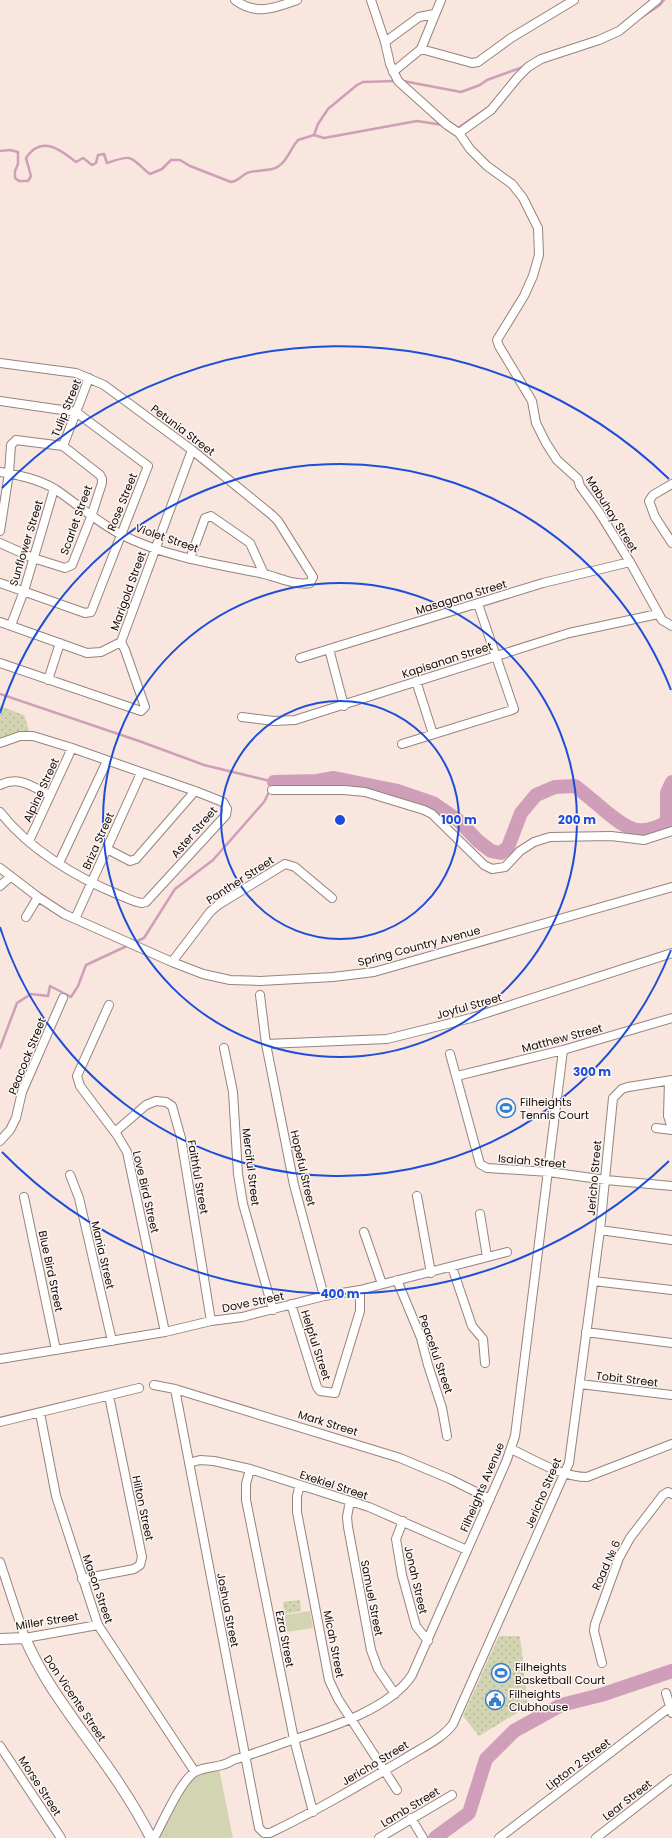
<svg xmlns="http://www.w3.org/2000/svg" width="672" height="1838" font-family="Poppins,sans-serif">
<defs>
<pattern id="park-dots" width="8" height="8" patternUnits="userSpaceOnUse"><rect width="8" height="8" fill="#d3d4b1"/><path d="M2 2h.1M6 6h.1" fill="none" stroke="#b4b597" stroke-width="1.8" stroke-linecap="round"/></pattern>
</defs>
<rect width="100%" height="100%" fill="#f9e6de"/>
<path fill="#d3d4b1" d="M310 1611 313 1628 286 1632 284 1615Z
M219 1769 233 1838H158L190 1781 198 1775Z"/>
<path fill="url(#park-dots)" d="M0 706 24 715 29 730 0 739Z
M300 1600 301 1611 284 1614 283 1602Z
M499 1636H520L528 1706 479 1736 463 1716Z"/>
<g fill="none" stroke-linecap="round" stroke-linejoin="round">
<path stroke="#cf9eb9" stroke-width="2.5" d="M642 17 660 5 664 0
M403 81 461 92 480 85 487 80 523 67
M456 127 458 128 487 108
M314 135 324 138 417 121 443 125
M0 151 10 150 18 152V164L15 171V178L19 181H28L31 176 26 158C41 135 60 149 76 162L83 158 92 165 96 163 98 155 104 154 107 163C113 161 124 157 129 158 135 159 144 170 150 174L162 169 171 160H180L190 166 231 182C238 181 241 176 247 173 255 170 264 171 272 169 286 166 290 149 298 140L314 135 318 124 328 109 357 85 363 82 396 81
M0 694 139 741 204 765 274 782 264 802 213 860 175 889 144 938 133 943
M0 1048 17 1003 31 994 48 996 50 986 71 997 78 986 86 965 129 945"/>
<path stroke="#cf9eb9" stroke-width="14" d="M274 782 317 781 334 778 398 791 433 803 459 821 478 841 491 851 501 853 508 847 521 813 536 795 555 787 575 786C585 794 595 802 604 810 627 829 639 838 667 822V793L672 782
M435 1838 469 1813 486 1759 514 1731 561 1705 601 1695 672 1671"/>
<defs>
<path id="minor" d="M235 0C256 16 275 8 297 0
M371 0 385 42 390 64 398 81 447 125 459 133 470 149 487 166 512 184 523 198 538 228 539 255 533 276 524 296 497 340 499 346 532 401 536 423 546 443 557 460 578 479 580 486 599 512 630 562 662 620 672 626
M385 42 419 17 434 14
M421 49 472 63 478 62 511 38 574 0
M393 72 421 49 441 0
M459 133 491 110 518 77 528 67 541 59 599 40 619 31 657 0
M0 363 76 373 104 385 192 450 272 515 278 521 313 577 310 583C294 586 276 576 260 573 213 564 163 556 120 534 96 521 77 504 55 489 40 480 17 474 0 472
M0 401 76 412 148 466 91 612 85 613 0 583
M63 446 89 378
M672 484 653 495 649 501 655 517 672 543
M0 531 9 473 11 445 16 440 63 446 100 475 102 479V483L91 517 72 565 65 568 33 558 0 543
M190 559 205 518 211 516 250 543 264 574
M0 622 87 653 101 652 121 642 192 450
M11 625 24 591 54 489
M329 649 344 706
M300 658 543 583 630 562
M0 663 141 711 145 707 125 650 121 642
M48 680 60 643
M416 681 433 734
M242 717 274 721 295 720 569 633 658 614
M0 743 20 736H33L72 748 195 791 223 802 227 809 226 815 146 902 142 903C133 902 125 897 117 894 75 877 28 848 0 812
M402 744 512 710 514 709 478 604
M0 785C19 775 32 787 50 795
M272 790H344L365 792 424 810 432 814 484 865 492 869 505 867 520 851 534 842 550 837 611 836 644 840 672 831
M29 841 72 748
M107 849 130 861 136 859 195 791
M59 863 107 761
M0 868 38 897 64 914 172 962 203 974 230 980 260 981 333 977 374 972 672 887
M0 886 10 877
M26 917 38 897
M75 919 141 773
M172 962 210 912 218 905 285 864 295 867 332 898
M260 995 266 1044 294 1185 324 1296
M109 1005 77 1076 80 1086 117 1135 127 1152 165 1332
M266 1044 387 1039 471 1018 672 953
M224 1048 233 1092 238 1174 243 1204 273 1310
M450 1054 480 1164 487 1168 549 1172 606 1180 672 1186
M457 1076 563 1050 672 1018
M669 1081 668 1116 672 1128
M656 1128 672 1130
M115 1132 146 1105 156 1101 166 1102 172 1106 181 1138 211 1321
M0 1141 10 1130 16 1118 22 1092 63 998
M70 1175 79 1198 112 1341
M417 1196 431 1273
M24 1197 56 1350
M480 1214 487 1257
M600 1230 672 1240
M364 1232 382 1284
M452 1267 472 1326 483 1339 485 1363
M397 1280 421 1338 428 1365 442 1408 447 1436
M593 1281 672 1290
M291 1304 317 1387 320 1391 335 1393 360 1311V1290
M586 1332 672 1343
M0 1359 165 1332 211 1321 242 1317 324 1296 360 1290 507 1252
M580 1384 672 1395
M154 1385 175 1389 400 1458 450 1479 490 1499
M175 1389 259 1828 264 1833H270C316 1811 360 1785 404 1759 421 1748 441 1740 453 1724L569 1463 600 1230 613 1098 622 1089 628 1087 672 1080
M40 1413 56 1496 98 1625 195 1772
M0 1422 139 1388
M511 1449C535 1460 561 1477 587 1477L672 1444
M189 1463 200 1460 214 1461 250 1469 369 1507 467 1550
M250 1469 246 1484V1500L294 1739 313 1812
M300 1485 297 1496V1512L329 1680 338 1699 397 1790
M350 1501 347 1517 348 1527 371 1650 378 1669 395 1694
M403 1521 396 1539 402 1575 416 1626 428 1641
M0 1562 25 1638 98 1625
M82 1579 134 1569 140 1565 142 1557 109 1396
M602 1663 594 1631 595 1624 619 1558 630 1538 663 1495 668 1492 672 1494
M666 1693 672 1713
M0 1746 61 1838
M411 1818 423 1838
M154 1838C163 1822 181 1780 195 1772 207 1765 221 1769 233 1760 254 1754 274 1746 295 1739 330 1728 391 1708 412 1675L506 1462 515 1436 563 1050
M379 1838 452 1795
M499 1838 670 1707
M596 1838 672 1779"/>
<path id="tertiary" d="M0 1639 25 1638C40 1673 59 1699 81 1730 106 1764 132 1800 151 1838"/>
</defs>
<use href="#minor" stroke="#95847d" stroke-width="10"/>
<use href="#tertiary" stroke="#95847d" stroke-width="12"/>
<use href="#minor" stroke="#fff" stroke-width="8"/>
<use href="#tertiary" stroke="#fff" stroke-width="10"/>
</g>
<g fill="none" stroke="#1d4ed8" stroke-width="2">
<circle cx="340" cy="820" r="119"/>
<circle cx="340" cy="820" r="237"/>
<path d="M671 950A356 356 0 0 1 0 927M0 713A356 356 0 0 1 671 690"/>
<path d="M669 1161A474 474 0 0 1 2 1152M2 488A474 474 0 0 1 669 479"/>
</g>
<defs>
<symbol id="stadium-ring" viewBox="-11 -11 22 22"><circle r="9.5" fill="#fef6f3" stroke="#3080cf" stroke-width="1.5"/><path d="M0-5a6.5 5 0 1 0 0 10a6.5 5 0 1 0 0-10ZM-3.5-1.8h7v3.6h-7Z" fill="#3080cf"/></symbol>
<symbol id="civic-ring" viewBox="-11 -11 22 22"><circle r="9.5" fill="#fef6f3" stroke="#3080cf" stroke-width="1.5"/><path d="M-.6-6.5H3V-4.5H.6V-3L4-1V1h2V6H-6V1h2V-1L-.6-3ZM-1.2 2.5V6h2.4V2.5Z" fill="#3080cf"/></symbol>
</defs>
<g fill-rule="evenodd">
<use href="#stadium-ring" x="495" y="1097" width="22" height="22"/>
<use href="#stadium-ring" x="490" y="1662" width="22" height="22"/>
<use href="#civic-ring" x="484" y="1689" width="22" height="22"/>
</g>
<g text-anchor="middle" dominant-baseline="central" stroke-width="3" stroke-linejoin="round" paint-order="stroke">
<g font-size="11" fill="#110b08" stroke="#fef6f3">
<text transform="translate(66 408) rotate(-68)">Tulip Street</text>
<text transform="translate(183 430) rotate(37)">Petunia Street</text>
<text transform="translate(122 502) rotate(-68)">Rose Street</text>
<text transform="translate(612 514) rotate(58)">Mabuhay Street</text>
<text transform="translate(76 520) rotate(-70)">Scarlet Street</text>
<text transform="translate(167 538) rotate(19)">Violet Street</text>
<text transform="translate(26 543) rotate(-73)">Sunflower Street</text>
<text transform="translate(128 591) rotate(-70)">Marigold Street</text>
<text transform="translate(461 597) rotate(-17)">Masagana Street</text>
<text transform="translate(447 660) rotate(-18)">Kapisanan Street</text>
<text transform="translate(41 790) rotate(-65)">Alpine Street</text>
<text transform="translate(194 832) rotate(-49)">Aster Street</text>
<text transform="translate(98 841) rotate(-66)">Briza Street</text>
<text transform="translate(240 880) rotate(-33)">Panther Street</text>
<text transform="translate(419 946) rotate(-15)">Spring Country Avenue</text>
<text transform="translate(469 1006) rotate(-16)">Joyful Street</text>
<text transform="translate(562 1038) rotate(-15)">Matthew Street</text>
<text transform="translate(27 1056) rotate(-68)">Peacock Street</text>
<text transform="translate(532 1161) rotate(5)">Isaiah Street</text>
<text transform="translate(251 1167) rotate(83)">Merciful Street</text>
<text transform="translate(303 1168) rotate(77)">Hopeful Street</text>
<text transform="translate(198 1177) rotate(80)">Faithful Street</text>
<text transform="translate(594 1178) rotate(-85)">Jericho Street</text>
<text transform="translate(146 1192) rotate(77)">Love Bird Street</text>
<text transform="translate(103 1255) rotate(77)">Mania Street</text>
<text transform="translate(51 1271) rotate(78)">Blue Bird Street</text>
<text transform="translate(253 1302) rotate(-12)">Dove Street</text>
<text transform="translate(316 1345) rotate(72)">Helpful Street</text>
<text transform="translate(436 1354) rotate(71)">Peaceful Street</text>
<text transform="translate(627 1379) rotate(7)">Tobit Street</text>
<text transform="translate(328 1423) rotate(17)">Mark Street</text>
<text transform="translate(334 1485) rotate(18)">Exekiel Street</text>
<text transform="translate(482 1487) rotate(-67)">Filheights Avenue</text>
<text transform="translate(543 1493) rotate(-67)">Jericho Street</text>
<text transform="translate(143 1508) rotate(78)">Hilton Street</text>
<text transform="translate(606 1565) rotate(-66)">Road № 6</text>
<text transform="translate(416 1580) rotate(77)">Jonah Street</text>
<text transform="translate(98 1589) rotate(71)">Mason Street</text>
<text transform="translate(372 1598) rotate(79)">Samuel Street</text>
<text transform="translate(228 1610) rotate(79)">Joshua Street</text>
<text transform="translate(47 1621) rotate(-9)">Miller Street</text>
<text transform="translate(285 1639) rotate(79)">Ezra Street</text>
<text transform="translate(334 1644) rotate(79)">Micah Street</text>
<text transform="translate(75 1698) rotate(56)">Don Vicente Street</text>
<text transform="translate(375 1763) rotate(-31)">Jericho Street</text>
<text transform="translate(578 1764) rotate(-37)">Lipton 2 Street</text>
<text transform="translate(40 1786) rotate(57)">Morse Street</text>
<text transform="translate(627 1800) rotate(-38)">Lear Street</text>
<text transform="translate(410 1807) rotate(-31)">Lamb Street</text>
</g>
<g font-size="11" fill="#110b08" stroke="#fef6f3" text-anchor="start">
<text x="520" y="1102">Filheights<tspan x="520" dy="13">Tennis Court</tspan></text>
<text x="515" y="1667">Filheights<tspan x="515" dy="13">Basketball Court</tspan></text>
<text x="509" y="1694">Filheights<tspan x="509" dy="13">Clubhouse</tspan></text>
</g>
</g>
<circle cx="340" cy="820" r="6" fill="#1d4ed8" stroke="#fef6f3" stroke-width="2"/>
<g font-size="12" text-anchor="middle" font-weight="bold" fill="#1d4ed8" stroke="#fef6f3" stroke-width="3" stroke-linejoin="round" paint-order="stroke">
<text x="459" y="824">100 m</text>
<text x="577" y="824">200 m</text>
<text x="592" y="1076">300 m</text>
<text x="340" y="1298">400 m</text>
</g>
</svg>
